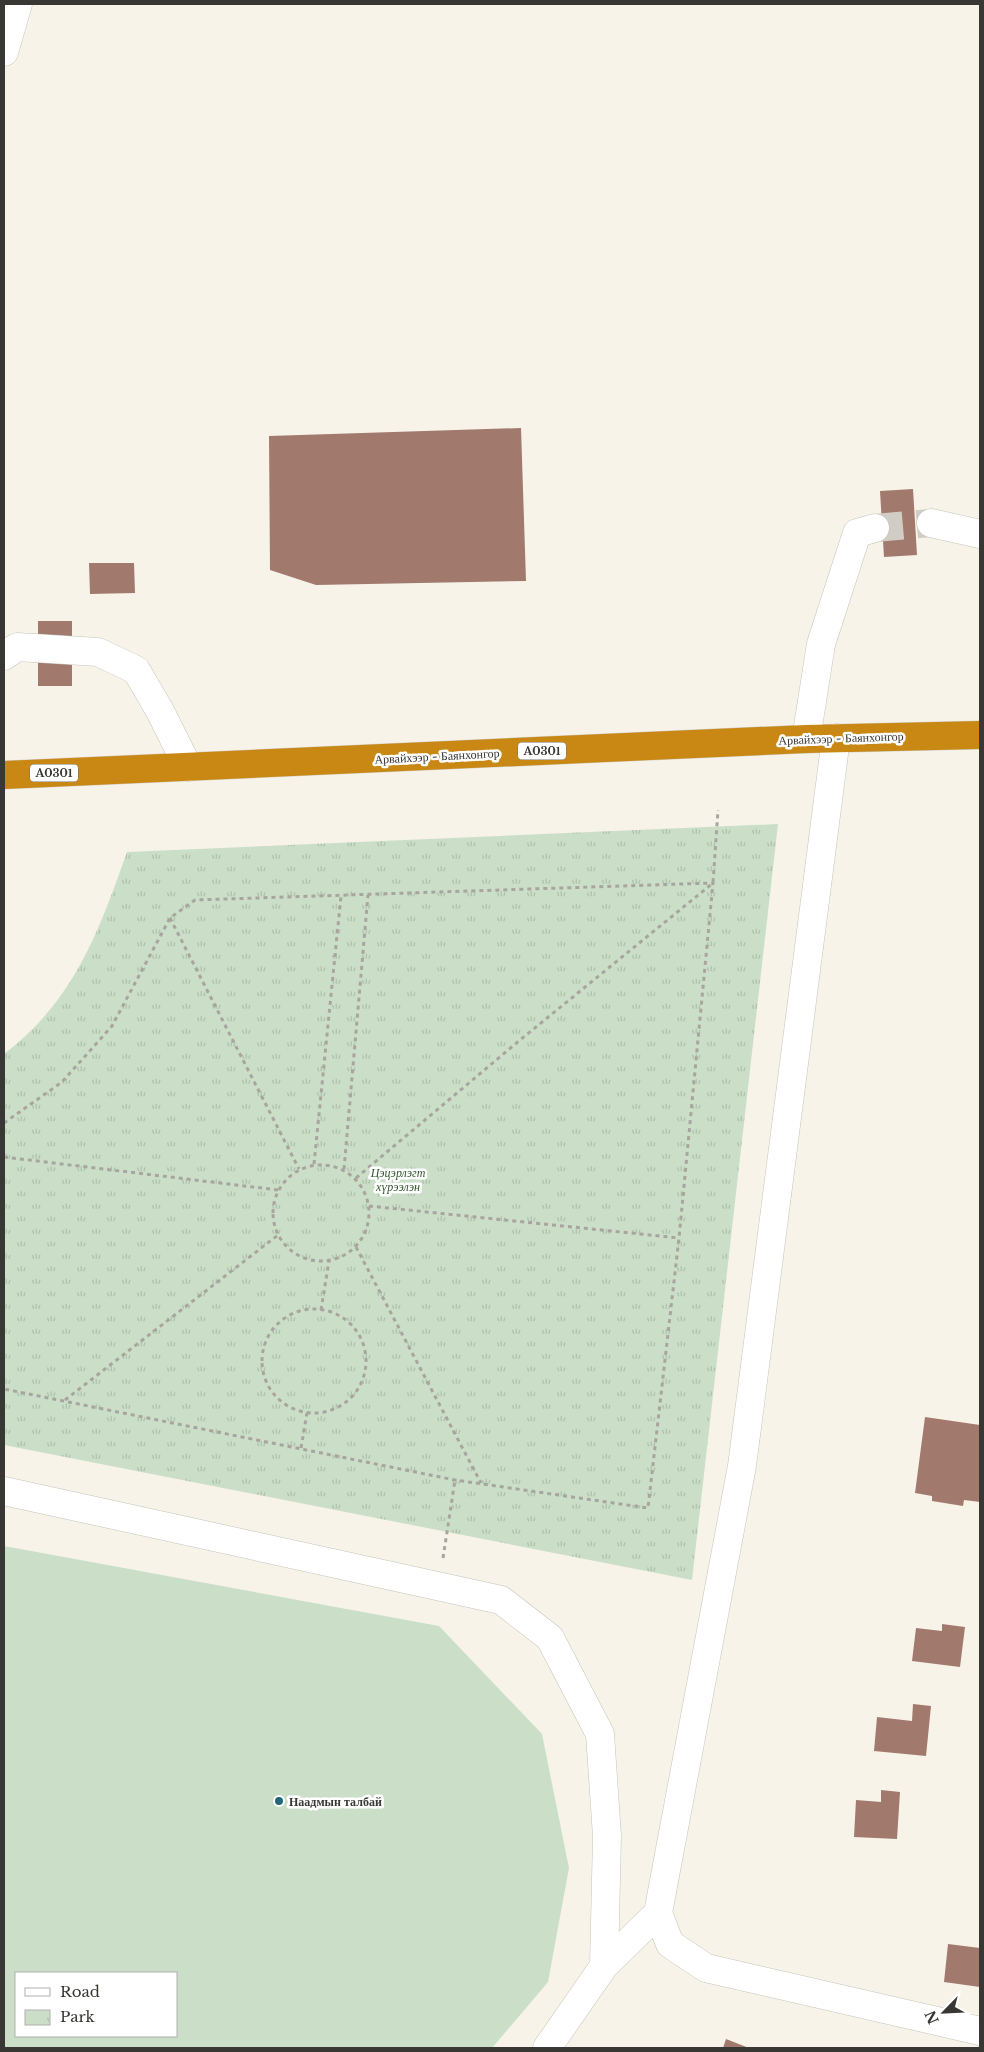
<svg xmlns="http://www.w3.org/2000/svg" width="984" height="2052" font-family="'Libre Baskerville',serif">
<defs>
<pattern id="park-tufts" width="24" height="20" patternUnits="userSpaceOnUse" patternTransform="scale(1.25)"><rect width="24" height="20" fill="#cbdfc8"/><path d="M3 7l-1-3M5 7V3M7 7l1-3M15 17l-1-3M17 17v-4M19 17l1-3" fill="none" stroke="#afc0ac"/></pattern>
</defs>
<rect width="100%" height="100%" fill="#f7f3e9"/>
<path fill="url(#park-tufts)" d="M778 824 692 1580 4 1445V1054C74 1001 99 931 127 852Z"/>
<path fill="#cbdfc8" fill-rule="evenodd" d="M4 1546 439 1626 542 1734 569 1868 548 1982 492 2048H4ZM16 1973H176V2036H16Z"/>
<path fill="#a2796d" d="M521 428 526 581 316 585 270 570 269 436Z
M913 489 917 555 884 557 880 491Z
M89 563H134L135 593 90 594Z
M38 621H72V686H38Z
M925 1417 980 1425V1502L964 1500 963 1506 932 1501V1496L915 1493Z
M942 1624 965 1627 960 1667 912 1661 916 1628 942 1631Z
M913 1704 931 1706 926 1756 874 1751 877 1717 912 1721Z
M881 1790 900 1792 897 1839 854 1837 856 1800 881 1802Z
M948 1944 980 1948V1987L944 1982Z
M726 2039 749 2048H723Z"/>
<g fill="none" stroke-linecap="round" stroke-linejoin="round">
<path stroke="#d1cdc5" stroke-width="28" stroke-dasharray="28 14" stroke-linecap="butt" d="M875 528 931 523"/>
<defs>
<path id="minor" d="M4 52 18 4
M931 523 980 534
M4 656 17 647 98 652 136 670 160 711 188 767
M836 738 742 1466 658 1913 670 1944 706 1968 980 2031
M806 739 821 644 857 533 875 528
M4 1491 501 1600 550 1638 600 1734 607 1836 604 1966
M547 2048 604 1966 658 1913"/>
<path id="highway" d="M4 775 806 739 980 735"/>
</defs>
<use href="#minor" stroke="#c7c3b9" stroke-width="29"/>
<use href="#highway" stroke="#d3d3d2" stroke-width="29"/>
<path stroke="#a8a59e" stroke-width="3" stroke-dasharray="4 4" stroke-linecap="butt" d="M170 918 299 1169
M4 1123 62 1082 112 1026 170 918 195 900 713 883 679 1238 648 1508 455 1480 4 1389
M4 1157 278 1190
M314 1164 341 896
M273 1213a48 48 0 1 1 96 0a48 48 0 1 1-96 0Z
M344 1169 368 895
M356 1178 520 1040 713 883 718 810
M369 1206 679 1238
M356 1247 481 1483
M262 1361a52 52 0 1 1 104 0a52 52 0 1 1-104 0Z
M321 1310 329 1261
M65 1400 278 1235
M301 1448 307 1413
M443 1558 455 1480"/>
<use href="#minor" stroke="#fff" stroke-width="28"/>
<use href="#highway" stroke="#c98814" stroke-width="28"/>
</g>
<circle fill="#246579" stroke="#fff" stroke-width="2" cx="279" cy="1801" r="5"/>
<g text-anchor="middle" dominant-baseline="central" stroke-width="5" stroke-linejoin="round" paint-order="stroke">
<g fill="#fff" stroke="#747370" stroke-width="1">
<rect x="518" y="742.5" width="48" height="17" rx="4"/>
<rect x="30" y="764.5" width="48" height="17" rx="4"/>
</g>
<g font-size="11" font-weight="bold" fill="#383733">
<text x="542" y="751">A0301</text>
<text x="54" y="773">A0301</text>
</g>
<g font-size="12" fill="#383733" stroke="#fff">
<text transform="translate(841 738) rotate(-2)">Арвайхээр - Баянхонгор</text>
<text transform="translate(437 756) rotate(-3)">Арвайхээр - Баянхонгор</text>
</g>
<g font-size="12" font-style="italic" fill="#30572b" stroke="#fff">
<text x="398" y="1172">Цэцэрлэгт<tspan x="398" dy="14">хүрээлэн</tspan></text>
</g>
<g font-size="12" font-weight="bold" fill="#383733" stroke="#fff" text-anchor="start">
<text x="289" y="1801">Наадмын талбай</text>
</g>
</g>
<rect width="984" height="2052" fill="none" stroke="#383733" stroke-width="10"/>
<rect x="15" y="1972" width="162" height="65" fill="#ffffff" stroke="#afafad"/>
<rect x="25" y="1988" width="25" height="8" fill="#ffffff" stroke="#afafad"/>
<text x="60" y="1997" font-size="15" fill="#383733">Road</text>
<rect x="25" y="2010" width="25" height="15" fill="url(#park-tufts)" stroke="#afafad"/>
<text x="60" y="2022" font-size="15" fill="#383733">Park</text>
<g transform="translate(944 2012) rotate(246)" stroke="#ffffff" stroke-width="4" paint-order="stroke">
<path d="M0-4L9 19L0 12L-9 19Z" fill="#383733"/>
<text y="-8" font-size="14" font-weight="bold" text-anchor="middle" fill="#383733">N</text>
</g>
</svg>
